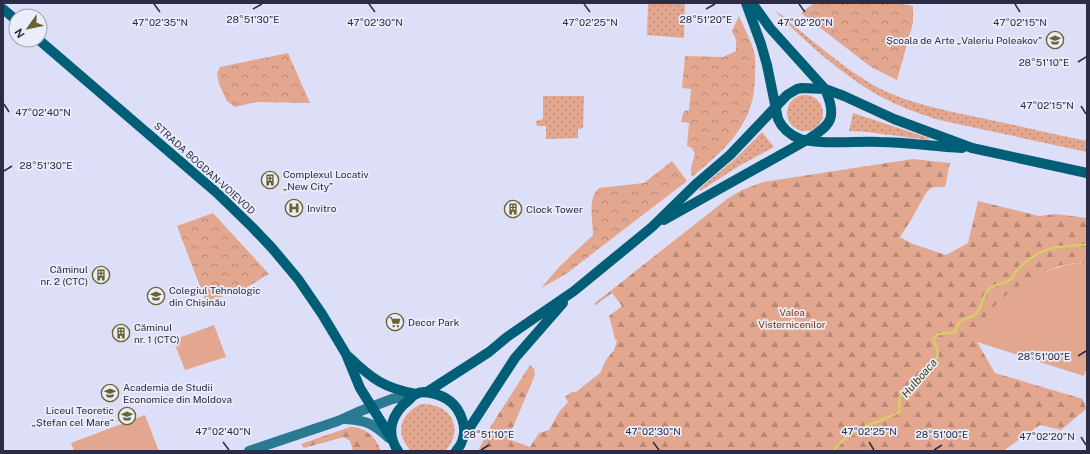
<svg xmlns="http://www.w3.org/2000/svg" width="1090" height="454" font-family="'Public Sans',sans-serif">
<defs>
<pattern id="grass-dots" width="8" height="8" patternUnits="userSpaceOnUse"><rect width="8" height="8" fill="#e3a790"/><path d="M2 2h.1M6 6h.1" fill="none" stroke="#b88877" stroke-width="1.8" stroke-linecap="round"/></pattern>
<pattern id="forest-firs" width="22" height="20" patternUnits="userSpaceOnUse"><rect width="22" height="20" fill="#e3a790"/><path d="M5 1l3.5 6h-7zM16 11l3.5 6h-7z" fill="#b88877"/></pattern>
<pattern id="park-crowns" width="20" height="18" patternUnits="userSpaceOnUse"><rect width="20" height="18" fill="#e3a790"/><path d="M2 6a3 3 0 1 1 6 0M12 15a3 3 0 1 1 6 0" fill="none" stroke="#b88877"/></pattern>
</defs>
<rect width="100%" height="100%" fill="#dddff9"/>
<path fill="url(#grass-dots)" d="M648 3H685L684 38 647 35Z
M775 11C784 15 791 24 799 30 823 49 848 71 875 86 909 104 948 111 986 119 1020 126 1053 134 1087 141V152L939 120C917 113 895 105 874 93 838 71 805 42 775 11Z
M787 113a18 18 0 1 1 36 0a18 18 0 1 1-36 0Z
M543 96H584L583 128 578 129V138L546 139V126H537L536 121 543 119Z
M853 113 929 138V140L867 132 849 131Z
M762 132 774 147 739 166 700 191 699 189 735 159Z
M421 404C450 402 466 429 445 451H411C394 433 400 414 421 404Z"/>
<path fill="url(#forest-firs)" d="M913 159 950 163 945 187H937L931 188 926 193 911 220 900 237 913 244 946 255 968 243 978 201 1039 216 1056 214 1087 218V264L1076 263 1059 266 1041 274 1023 283 977 342 995 373 1083 399 1086 409 1061 430 1040 425 1003 451H478L491 426 530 365 534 369 535 375 508 439 530 447 539 433 549 430 559 412 568 402 565 397 572 392H576L600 373 606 360 614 350 617 341 615 339 609 316 622 306 612 293 594 306 595 303 727 199 742 190 763 182Z
M350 427C366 427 375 436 381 451H353L350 441 344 437 304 448 301 444Z"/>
<path fill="url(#park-crowns)" d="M814 3H899L913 6V23L897 80 871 67 801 13Z
M739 16C744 28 751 40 754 52 756 59 755 67 755 74 756 122 728 147 693 176L691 175V167L695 154 692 148 687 146 689 123 681 122 683 113 686 110 689 111 691 89 682 88 685 56 723 57 736 51V40L732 31Z
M288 53 310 103 256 102 235 107 227 101 219 84 217 73 220 67Z
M672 161 687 181 566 274 541 288 559 267 593 235C593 221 587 198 599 188L644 183Z
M213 213 269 274 242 290 206 302 177 226Z"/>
<path fill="#e3a790" d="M1076 263 1087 264V367L1084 376 977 342C979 335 981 325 985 319 1003 289 1043 269 1076 263Z
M214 325 226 357 185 370 173 340Z
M145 415 159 451H74L71 443Z"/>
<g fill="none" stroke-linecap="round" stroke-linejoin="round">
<path stroke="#d9cc67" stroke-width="2.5" d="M833 451C847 434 859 428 879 421 886 418 893 416 899 412L900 396 905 389 923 375 937 358 938 351 933 340C938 331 946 334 955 332 956 329 957 326 959 323 962 318 970 319 975 315 982 308 982 297 988 290 994 283 1003 285 1010 280 1014 277 1015 271 1019 268 1042 246 1058 246 1087 245"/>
<path stroke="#2a7a92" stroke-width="10" d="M345 419C366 420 374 424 389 438
M249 451 338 421 358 412 392 399 416 394"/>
<path stroke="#005f76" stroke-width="10" d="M746 3 761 44 767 65 778 119C782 128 790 135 800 139 821 145 857 141 880 142 907 142 935 147 962 148
M3 9 16 20
M39 40 217 193 252 227 272 248 298 279 322 314 346 354 360 388 393 441
M664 220 807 140C831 125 838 118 825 89L770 28 752 3
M349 357C372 379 384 388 416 394
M427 392 489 352 507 337 574 291 652 227 696 184 730 155 787 95 797 89 802 88 825 89 844 96 894 119 972 148 1087 173
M463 438 515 358 563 303
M398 451C385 432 392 413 409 400 411 398 413 395 416 394 421 391 426 392 431 393 447 396 457 404 462 419 466 430 464 442 456 451"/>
</g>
<path fill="none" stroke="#2b2c45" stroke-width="1.5" d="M154 4 160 12M369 4 375 12M584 4 590 12M799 4 805 12M1015 4 1020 12M253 9 262 4M706 9 715 4M1078 62 1086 57M4 104 9 112M1081 106 1086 114M4 171 12 166M1078 356 1086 351M1081 437 1086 445M223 442 229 450M653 442 659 450M869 442 874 450M481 450 489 445M934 450 942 445"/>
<defs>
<symbol id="school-ring" viewBox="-11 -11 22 22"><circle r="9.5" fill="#ecedfa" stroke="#6a6330" stroke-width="1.5"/><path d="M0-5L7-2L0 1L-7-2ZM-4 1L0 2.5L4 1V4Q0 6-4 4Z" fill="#6a6330"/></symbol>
<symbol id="building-ring" viewBox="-11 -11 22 22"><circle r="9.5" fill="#ecedfa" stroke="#6a6330" stroke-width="1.5"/><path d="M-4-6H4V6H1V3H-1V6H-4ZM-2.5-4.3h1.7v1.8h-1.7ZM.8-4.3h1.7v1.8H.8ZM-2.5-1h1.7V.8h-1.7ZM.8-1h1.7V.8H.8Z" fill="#6a6330"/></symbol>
<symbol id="hospital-ring" viewBox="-11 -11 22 22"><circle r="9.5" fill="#ecedfa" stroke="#6a6330" stroke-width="1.5"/><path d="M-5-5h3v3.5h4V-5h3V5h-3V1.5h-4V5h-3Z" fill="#6a6330"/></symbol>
<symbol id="university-ring" viewBox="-11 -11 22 22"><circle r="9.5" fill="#ecedfa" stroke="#6a6330" stroke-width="1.5"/><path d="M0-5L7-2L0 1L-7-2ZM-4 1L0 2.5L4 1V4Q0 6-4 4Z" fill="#6a6330"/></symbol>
<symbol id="supermarket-ring" viewBox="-11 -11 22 22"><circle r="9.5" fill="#ecedfa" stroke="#6a6330" stroke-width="1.5"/><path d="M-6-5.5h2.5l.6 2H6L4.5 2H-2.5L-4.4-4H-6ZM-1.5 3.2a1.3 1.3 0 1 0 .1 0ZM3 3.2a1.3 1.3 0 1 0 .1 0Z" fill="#6a6330"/></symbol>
</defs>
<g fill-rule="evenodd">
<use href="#school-ring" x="1045" y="30" width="20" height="20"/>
<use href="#building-ring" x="260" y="170" width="20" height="20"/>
<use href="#hospital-ring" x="284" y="198" width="20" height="20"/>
<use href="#building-ring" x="503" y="199" width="20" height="20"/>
<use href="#building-ring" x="91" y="265" width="20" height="20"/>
<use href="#university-ring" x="146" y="286" width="20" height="20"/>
<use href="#supermarket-ring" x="385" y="312" width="20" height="20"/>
<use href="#building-ring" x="111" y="323" width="20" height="20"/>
<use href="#university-ring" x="100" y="383" width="20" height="20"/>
<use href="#school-ring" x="117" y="406" width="20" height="20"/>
</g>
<g text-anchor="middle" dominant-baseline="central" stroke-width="3.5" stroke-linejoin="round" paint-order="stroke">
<g font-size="10" fill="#2b2c45" stroke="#ecedfa" text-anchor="start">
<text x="1042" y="40" text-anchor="end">Școala de Arte „Valeriu Poleakov”</text>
<text x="283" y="174">Complexul Locativ<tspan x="283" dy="12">„New City”</tspan></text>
<text x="307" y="208">Invitro</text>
<text x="526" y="209">Clock Tower</text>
<text x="88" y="269" text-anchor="end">Căminul<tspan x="88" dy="12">nr. 2 (CTC)</tspan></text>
<text x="169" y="290">Colegiul Tehnologic<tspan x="169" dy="12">din Chișinău</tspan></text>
<text x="408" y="322">Decor Park</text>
<text x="134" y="327">Căminul<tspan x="134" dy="12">nr. 1 (CTC)</tspan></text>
<text x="123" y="387">Academia de Studii<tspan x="123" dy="12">Economice din Moldova</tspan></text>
<text x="114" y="410" text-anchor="end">Liceul Teoretic<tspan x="114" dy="12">„Ștefan cel Mare“</tspan></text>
</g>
<g font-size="10" fill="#2b2c45" stroke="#ecedfa">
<text transform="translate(205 168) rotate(42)">STRADA BOGDAN-VOIEVOD</text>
</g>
<g font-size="10" fill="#84320a" stroke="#ecedfa">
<text x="792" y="312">Valea<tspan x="792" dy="12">Visternicenilor</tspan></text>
</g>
<g font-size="11" font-style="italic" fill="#3c360a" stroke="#ecedfa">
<text transform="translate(919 378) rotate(-49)">Hulboaca</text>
</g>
</g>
<g font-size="10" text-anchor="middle" fill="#2b2c45" stroke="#ecedfa" stroke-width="3.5" stroke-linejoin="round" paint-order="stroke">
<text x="253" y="23">28°51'30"E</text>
<text x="706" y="23">28°51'20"E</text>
<text x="1020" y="26">47°02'15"N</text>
<text x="160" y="26">47°02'35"N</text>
<text x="375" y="26">47°02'30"N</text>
<text x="590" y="26">47°02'25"N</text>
<text x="805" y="26">47°02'20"N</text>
<text x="1044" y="66">28°51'10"E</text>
<text x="1047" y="109">47°02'15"N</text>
<text x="43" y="116">47°02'40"N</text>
<text x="46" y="169">28°51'30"E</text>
<text x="1044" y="360">28°51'00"E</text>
<text x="223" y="435">47°02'40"N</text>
<text x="653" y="435">47°02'30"N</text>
<text x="869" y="435">47°02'25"N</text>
<text x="489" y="438">28°51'10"E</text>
<text x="942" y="438">28°51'00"E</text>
<text x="1047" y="440">47°02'20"N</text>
</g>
<rect width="1090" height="454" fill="none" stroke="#2b2c45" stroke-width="8"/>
<g transform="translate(28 28) rotate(237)"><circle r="19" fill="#ecedfa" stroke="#9fa0b2"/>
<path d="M0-3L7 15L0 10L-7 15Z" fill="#6a6330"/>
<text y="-6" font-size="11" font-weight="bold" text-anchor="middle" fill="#2b2c45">N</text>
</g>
</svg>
